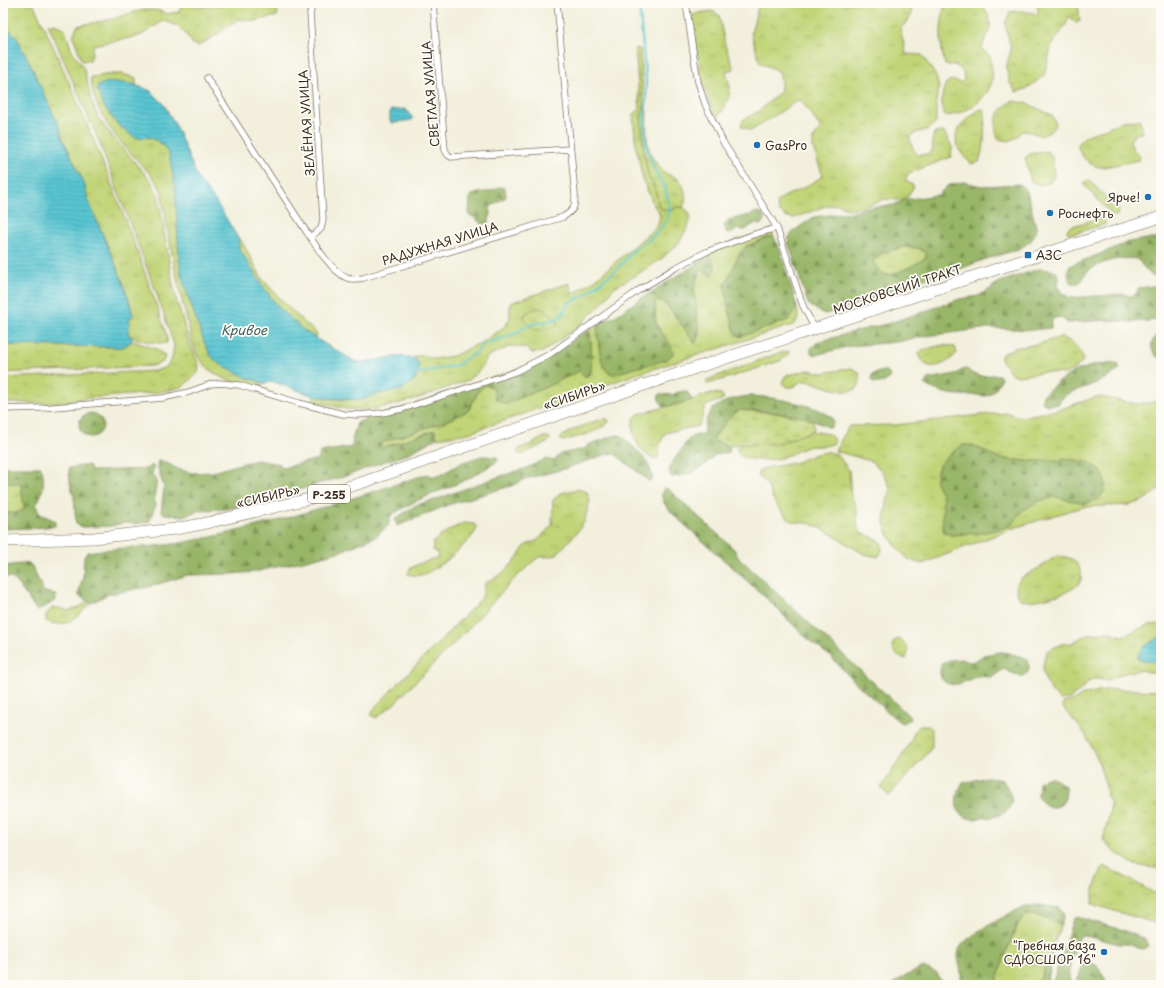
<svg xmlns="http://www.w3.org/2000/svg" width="1164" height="988" font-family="'Playpen Sans',sans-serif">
<defs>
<pattern id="grass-tufts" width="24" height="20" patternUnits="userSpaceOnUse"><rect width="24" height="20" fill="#c1d477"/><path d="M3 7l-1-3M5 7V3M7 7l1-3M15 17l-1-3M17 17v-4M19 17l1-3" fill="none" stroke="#a7b666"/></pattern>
<pattern id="forest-firs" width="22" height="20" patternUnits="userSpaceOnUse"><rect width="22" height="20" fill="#98b668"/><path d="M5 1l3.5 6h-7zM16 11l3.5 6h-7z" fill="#7d9455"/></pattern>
<pattern id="wetland-marsh" width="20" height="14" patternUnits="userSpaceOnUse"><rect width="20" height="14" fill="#c1d477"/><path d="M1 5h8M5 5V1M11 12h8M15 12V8" fill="none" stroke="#a7b666"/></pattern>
<pattern id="water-rules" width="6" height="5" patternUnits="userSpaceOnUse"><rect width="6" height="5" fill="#59c5d1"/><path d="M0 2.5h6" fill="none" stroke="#4ea9b3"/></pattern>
</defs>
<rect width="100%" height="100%" fill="#fdfcf7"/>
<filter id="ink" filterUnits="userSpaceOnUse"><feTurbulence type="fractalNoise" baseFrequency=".025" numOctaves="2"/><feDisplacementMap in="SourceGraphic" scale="8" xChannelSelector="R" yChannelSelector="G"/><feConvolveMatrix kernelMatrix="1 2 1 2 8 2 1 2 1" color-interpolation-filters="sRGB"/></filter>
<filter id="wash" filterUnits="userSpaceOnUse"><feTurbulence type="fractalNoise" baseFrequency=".012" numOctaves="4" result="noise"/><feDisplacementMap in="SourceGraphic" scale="16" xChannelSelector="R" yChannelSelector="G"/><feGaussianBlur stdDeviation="0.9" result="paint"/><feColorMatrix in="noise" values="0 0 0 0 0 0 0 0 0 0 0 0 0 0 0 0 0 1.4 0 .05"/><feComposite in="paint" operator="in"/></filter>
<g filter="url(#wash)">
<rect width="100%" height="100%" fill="#f2efdc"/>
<path fill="url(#grass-tufts)" stroke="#7e7f4a" d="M3 3H33C84 111 129 223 167 336V343C154 343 139 342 128 334L130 324 129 319 130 303 121 277 88 200 84 183 61 135V130L24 51 21 48C20 39 9 35 7 25L3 22Z
M242 3H270L274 5 278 9 277 16 255 21 239 19 217 35 198 46 193 44C184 31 179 24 163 21L140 36 93 45 92 55 90 60 82 61 73 36 77 26C89 23 100 22 112 19 130 14 149 4 167 14L179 12 181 7 187 5 200 7Z
M759 3H909L912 14 908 21 900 28 906 54 922 55 936 76 939 88 936 101V123L928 129 916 133 910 137C911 145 913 150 918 155L927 154 933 150 932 142 934 133 944 132 952 147 951 157 909 173 905 180 914 186 907 198 897 200 885 199 864 207 848 209 838 204 826 206 794 218 785 217 778 210 777 202 784 197 805 187 823 176 813 148V139L821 128 800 99 751 131 741 126 743 120 759 111 781 91V83L779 71 760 63 751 33Z
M945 3H981C986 10 994 23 989 32 985 39 983 41 982 50L990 56C991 64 993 74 992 81 987 101 964 115 945 116 940 104 941 95 946 83L951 80 961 83 964 80 963 71 955 65H945C939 42 940 26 945 3Z
M1036 3H1078L1080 21 1076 23 1069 16 1066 25 1052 44 1044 76 1026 89 1016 92 1010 83 1006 68 1011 49 1005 24 1010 12 1023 11 1038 14V8Z
M712 11 719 15 725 45 734 69 726 71C727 77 729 82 730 87 730 96 724 117 714 116L703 83 691 22V16L699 13Z
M48 24H54L64 28 66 33 71 49 84 69 91 99 98 118 117 142 151 181 158 195 172 280 177 302 191 347 199 365 198 373 182 387 156 393 90 398 53 403H3V378L155 371 166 367 172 359 174 345 159 300 100 144Z
M635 48 640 49 644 107 641 116 644 153 649 178 654 185 659 207C666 211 671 213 677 207H683L689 212 691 218 688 227 678 244 660 260 633 277 614 287 603 302 580 325 543 352 532 353 526 348 512 346 488 356 479 371 468 380 422 397 393 405 370 410 346 409 313 401 314 396 334 399 362 400 375 394 401 390 416 379 419 364 414 357 422 355 434 359 453 356 484 341 504 327 510 318V303L569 283 573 294 595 280 654 229 660 218 659 212 654 206 643 180 636 147 633 115 640 109Z
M113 74H122L136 78V85L116 82 105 83 113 119 119 126 138 138 148 137 156 139 163 145 169 154 175 186 179 260 182 279 193 311 247 378 264 383 261 388C240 385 215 379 201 361 193 352 191 336 188 324 176 280 168 235 161 190 155 178 147 171 138 161 120 143 98 117 93 92 92 86 90 82 91 77Z
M1012 101 1026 103 1052 115 1056 124 1050 132 1041 136 1031 132 1023 131 1017 137 1009 141 998 139C992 121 997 111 1012 101Z
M980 109 984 110 985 114 984 144 979 162 971 164C967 159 962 155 959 149 949 131 967 119 980 109Z
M1139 120 1142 126V133L1135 134 1130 141 1133 149 1140 157 1139 160C1132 161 1105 168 1099 167 1087 165 1080 154 1077 144L1087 135 1107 128 1122 121Z
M1048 151 1052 156 1054 176 1050 183 1040 185 1031 182 1025 158 1030 154Z
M1087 180 1090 181 1119 210 1118 215 1115 216 1112 215 1085 186 1084 183Z
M1100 218 1104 220 1106 224 1072 234 1068 233 1067 230 1069 227Z
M772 232 774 237H768L745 247 796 310V304C798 312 801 319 793 325L634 375 469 433 437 438 434 430 382 448 379 446 384 442 446 421 468 411 479 390 486 385 493 387 496 399 505 404 546 387 579 371 585 377 591 342 589 330 597 325 600 353 672 347 665 339 656 323 655 301H661L667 306 693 338 699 328 694 293 695 284 701 269 715 264 708 254 738 239Z
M238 238 241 240 263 280 290 309 317 334 315 338 302 329 279 308 261 284 239 248Z
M904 247 918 248 926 253V257C921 262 898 274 890 275 887 275 883 274 880 273L873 262 881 253Z
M1061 337C1072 341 1083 350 1083 361L1076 368 1065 374 1045 372 1019 376 1012 374 1001 360V355L1014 348 1038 344Z
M132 341 157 349 165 356 163 362 151 366 3 373V345L116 347H123Z
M943 345 955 347 957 353C945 367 925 374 918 354L922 350Z
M789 351 788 356 780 361 712 383 707 384V380L779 353Z
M851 368 859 372C867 407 822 384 807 381 800 380 798 385 792 387 790 387 788 387 786 387L782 383 785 376 808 370 823 373Z
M711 393 721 394 724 398C719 403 709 402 705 408 701 414 704 419 698 426L665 433 659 446 658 458C643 462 628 431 634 419 635 417 636 416 638 414L689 401Z
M1096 397C1113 397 1130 406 1146 403 1151 403 1156 400 1161 398V488L1144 500 1130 505 1083 507 1059 514 1011 529 922 564 908 559 898 549 888 534 884 520 890 487 882 471 871 461 835 451 849 426 895 425 980 415 1007 413 1022 417 1061 409Z
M602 419H608L609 422C597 433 578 437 562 441L560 439C565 431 593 422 602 419Z
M812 431 829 434 833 438 834 443C826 448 816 445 807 447 798 450 790 455 781 458 772 461 749 461 741 456 738 454 737 452 737 448L743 444 780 443Z
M544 437H549L550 439 547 443 521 455 517 452 520 448 530 445Z
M827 452 837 454 849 470 851 496 857 509V526L861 533 875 538 881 543 882 551 878 557 864 554 819 527 808 523 793 522 787 518 775 503 766 483 758 476V472L762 469 797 462 816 454Z
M4 482 21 484 24 510 15 513H3V483Z
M580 489 587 492 590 501 584 522 578 531 556 555 546 557 542 556 536 559 514 579 466 631 395 703 376 718 371 715 376 706 482 598 485 583 500 575 512 564 526 545 538 540 552 525 553 500 561 493Z
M464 523 474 524 477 528C471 543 436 571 421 575 417 576 412 575 408 574L410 569 418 564 437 558 438 553 433 550V542L449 530Z
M1058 556C1068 557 1074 558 1079 567 1080 570 1082 575 1081 579 1078 593 1041 600 1029 601 1026 601 1023 600 1020 599L1017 593 1016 585 1021 578 1047 563 1053 558Z
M86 601 91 603C76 617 67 630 46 621V615L52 608H60L68 611 82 606Z
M1159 624 1161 625V636C1153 643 1137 647 1138 659L1161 663V675L1140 670 1128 672 1107 680 1095 679 1088 682 1084 687 1070 699 1060 700C1045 686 1038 670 1047 651L1061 644 1072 643 1080 638 1090 634 1109 632 1123 636 1148 625Z
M899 639C907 643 910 650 906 659 898 658 895 654 892 647L894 641Z
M1113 689 1161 691V869L1135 865 1113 851 1103 840 1110 811V800L1107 797 1106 787 1098 760 1084 732 1063 708V703L1073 701 1083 695 1098 691Z
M920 726H928L932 729V747L927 754 889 796 881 788 911 741 915 730Z
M1104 866 1131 880 1161 897V916L1158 924 1098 906 1092 903C1092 891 1098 876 1104 866Z
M1028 914 1036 915 1061 925 1038 985H995C1000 972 1016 917 1028 914Z"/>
<path fill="url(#forest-firs)" stroke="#6a7043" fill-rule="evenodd" d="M963 182 982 186 1020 184 1027 191 1037 231 1031 241 1019 249 983 260 957 270 920 280 885 294 836 311 825 314 817 310 808 304 788 242 789 237 795 230 814 217 850 212 872 207 894 205 903 200 938 195 947 186ZM904 247 918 248 926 253V257C921 262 897 274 890 275 887 275 883 274 880 273L873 262 881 253Z
M499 187 505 188 506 197 490 207 491 214 488 223 482 224 481 222 477 220V218L469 215 470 196C479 191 491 193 499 187Z
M757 212 762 214 765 219 764 222 760 225 755 223 745 230 738 229 732 233 726 232 724 225 728 220 750 215Z
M768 237H774L780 250 796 304V310L788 320 740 337 735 333 727 303 725 285 740 252 745 247Z
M1147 239H1158L1161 241V279H1157C1149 274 1144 269 1139 260 1127 255 1099 262 1088 271 1084 274 1084 281 1078 283 1075 284 1072 283 1069 281L1068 274 1069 267 1075 263 1090 258 1129 242Z
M708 254C714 262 718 266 712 276L701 269 695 284 694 293 699 328V334L695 344 681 324 667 306 661 301H655C655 308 654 317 656 324 661 335 672 342 673 354L666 360 613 374C612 374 607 372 607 371 599 365 598 336 597 325L603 321 614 317 640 299 692 267Z
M1038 269C1049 269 1065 270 1057 286L1061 292 1070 298 1122 294 1131 296 1137 293 1138 288 1161 285V320L1131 322 1106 320 1068 323 1060 317 1052 319 1051 328 1033 330 989 328 926 336 897 342 851 346 815 355 811 353V348L816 343 852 332 887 324 960 299 978 296 989 290 997 283Z
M589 330C592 345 592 358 591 373L585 377 579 371 546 387 505 404 496 399 493 387 486 385 479 390 468 411 446 421 384 442 380 446 382 448 435 430 437 438 405 455 380 463 349 475 301 489 289 490 257 503 227 509 200 510 184 516 165 514 161 512 164 488 157 465 158 461 165 462 178 469 192 473 213 472 244 463 258 460 280 464 282 468 318 459 320 452 352 447 353 436 357 423 365 419 403 408 528 365 555 354 581 334Z
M1161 330V358H1159C1147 349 1151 339 1161 330Z
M1109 363H1116L1119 365V370C1110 377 1097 383 1086 387 1073 392 1066 391 1058 404L1047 405 1042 402 1043 395 1057 383 1073 372 1095 365Z
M967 369C977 380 987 374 999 375L1001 378C999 385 992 395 985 396 981 396 977 394 973 395 953 396 942 394 925 385L928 379 956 374 962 370Z
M882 371H887L890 376C887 383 881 383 874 383L871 380 872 375Z
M685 391 689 394 692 400 664 407 658 398 660 394 672 395 678 392Z
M750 396C767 396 818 405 830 416 833 419 833 421 833 424L830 428C821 424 813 420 803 418 790 414 746 407 735 412L714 439 715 441 728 446 730 449 729 452 715 455 706 464 694 472 685 475 672 477C665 468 674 460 680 452 683 448 685 443 689 439 692 435 698 435 703 434 705 426 706 416 712 410 721 401 738 397 750 396Z
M79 425a12 12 0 1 1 24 0a12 12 0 1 1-24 0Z
M620 435C631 444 642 454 649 466 651 469 650 472 653 475L652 480 649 481 615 454 610 453 564 469 525 479 514 485 448 505 397 526 395 519 416 505 434 500 498 477 524 469 546 459 554 461 560 454 585 449 588 445 613 436Z
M963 445H973L997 458 1029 461 1068 459 1087 461 1101 471 1105 479V490L1099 499 1085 504 1056 497 1039 501 1023 510 1010 526 1000 529 981 533 952 535 944 532C940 520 945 507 942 495 941 490 936 486 936 481 935 463 949 454 963 445Z
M482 456 497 457 498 461 468 479 416 501 391 515 388 526 375 537 338 552 303 561 254 572 232 574 188 575 148 587 109 594 91 603 78 595 83 577 84 557 87 552C118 547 150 548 181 543 263 528 345 501 424 475L427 474 431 476H439L463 462Z
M89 465 91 471 146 469 152 465 154 468 152 474 157 480 154 498 156 506C152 511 152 517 149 522L136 524 125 523 111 526 83 527 76 524 74 497 70 483 69 468Z
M3 467H41C46 479 43 494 36 505L40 514 56 521 55 526 34 528 3 529V513H15L24 510 21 484 3 483Z
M664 488 668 489 734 549 738 557 906 713 911 719 902 723 898 721 859 686 829 655 811 642 767 599 676 517C668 508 657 499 664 488Z
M29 563 32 566 44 592 50 593 56 595V600C49 604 44 608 37 611L16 581 9 577 3 578V566Z
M1000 652C1006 652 1009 653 1015 655 1023 657 1030 658 1029 668 1028 674 1026 675 1021 677L1003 669 993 677C987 677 982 676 977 677 971 678 967 681 962 683 945 688 936 679 942 663L950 660 962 659 969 662 975 661 984 655Z
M987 777 1002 780C1021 803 1010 817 982 818 976 819 969 820 964 816 952 809 956 792 963 783Z
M1050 777 1057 780 1065 786C1070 810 1047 814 1038 796L1039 782 1044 779Z
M1040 905 1060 908 1064 913 1061 925 1036 915H1025C1010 932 1003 964 995 985H959C960 982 962 977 961 973 960 964 955 955 961 946 969 935 1009 913 1022 908 1028 906 1034 905 1040 905Z
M1077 917 1123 930 1145 939 1148 946 1143 949 1138 948 1128 944H1120L1082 935 1079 938 1070 964V982L1069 985H1052L1073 919Z
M1050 954 1054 956 1046 985H1038Z
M1090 962 1097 966 1109 985H1071L1079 977 1083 964Z
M923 967 937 973 942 985H890L902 978Z"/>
<path fill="url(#wetland-marsh)" stroke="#7e7f4a" d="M644 107 647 111C646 125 646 145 652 157 655 161 660 169 664 172 668 175 673 176 678 179 685 185 688 200 683 207H677C671 213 666 211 659 207L654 185 649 178 644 153 641 116Z
M544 308 557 319V325C545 334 529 332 524 317 527 309 536 308 544 308Z
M740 410C751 411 804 415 811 420 814 422 814 426 814 429L812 431 780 443 743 444 728 446 715 441 713 439C721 429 729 415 740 410Z"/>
<path fill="url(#water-rules)" stroke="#4a7878" d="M3 22 7 25 8 30C15 33 20 41 21 48L24 51 61 130V135L84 183 88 200 121 277 130 303 133 316 129 319 130 323 128 334 132 337V341L123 347 3 345Z
M117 82 133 84 151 91 163 103 176 126 198 179 214 199 226 218 238 238 239 248 261 284 279 308 302 329 315 338 356 362H363L399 356 414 358 419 364 416 379 401 390 375 394 362 400 334 399 314 396 274 382 264 383 247 378 215 361 210 354 204 342 182 279 179 259 175 186 169 154 163 145 156 140 148 137 138 138 133 136 119 126 105 108 97 90 98 86 105 83Z
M405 109 413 118 412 120 392 123 390 121V111L391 110Z
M1161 636V663L1138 659C1138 646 1152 643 1161 636Z"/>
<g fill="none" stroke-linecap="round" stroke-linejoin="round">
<path stroke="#59c5d1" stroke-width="2" d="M417 373 455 366 478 351 482 345 514 334 529 325 557 319 562 315 567 304 586 294 616 270 635 249 649 240 659 230 667 220 670 208 665 187 653 167 646 145 644 116 646 108V81L639 3"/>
</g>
</g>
<g filter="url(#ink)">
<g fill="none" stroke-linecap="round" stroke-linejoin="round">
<defs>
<path id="street" d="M433 3 445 150 448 155 451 157 570 149
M686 3 694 58 698 82 705 104 723 142 777 228 803 306 815 329
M207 78 304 228C314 243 331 271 347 278 352 280 358 279 363 278L563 217C574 210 575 208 575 195L557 3
M310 237 321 229 323 219 310 13 313 3
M3 409 42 408 163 398 189 392 211 384 220 383 239 385 299 403 343 414 358 415 382 413 402 409 515 372 550 354 639 290 675 268 706 252 755 234 777 228"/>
<path id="highway" d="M3 541 94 538 175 529 202 524 309 499 364 482 641 386 1018 262 1161 217"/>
</defs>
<use href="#street" stroke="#7b6f60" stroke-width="7"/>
<use href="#highway" stroke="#7b6f60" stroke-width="12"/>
<use href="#street" stroke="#fff" stroke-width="5.5"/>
<use href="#highway" stroke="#fff" stroke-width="11"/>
</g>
</g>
<g fill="#1f6fb2" stroke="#fdfcf7" stroke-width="1.5">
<circle cx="757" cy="145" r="4"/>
<circle cx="1148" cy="197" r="4"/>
<circle cx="1050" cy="213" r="4"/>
<rect x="1024" y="251" width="8" height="8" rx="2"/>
<circle cx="1104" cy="952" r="4"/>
</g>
<g text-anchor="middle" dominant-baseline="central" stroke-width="3.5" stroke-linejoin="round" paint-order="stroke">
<rect fill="#fdfcf7" stroke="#75695f" stroke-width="1" x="308" y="485" width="42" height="18" rx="3"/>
<g font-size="11" font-weight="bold" fill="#3b2a1e">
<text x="329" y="494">Р-255</text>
</g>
<g font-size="12" fill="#3b2a1e" stroke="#fdfcf7">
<text transform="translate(430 94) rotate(-95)">СВЕТЛАЯ УЛИЦА</text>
<text transform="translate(306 123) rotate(-94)">ЗЕЛЁНАЯ УЛИЦА</text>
<text transform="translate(440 243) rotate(-17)">РАДУЖНАЯ УЛИЦА</text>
<text transform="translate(897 289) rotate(-18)">МОСКОВСКИЙ ТРАКТ</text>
<text transform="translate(574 395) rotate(-19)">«СИБИРЬ»</text>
<text transform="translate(268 496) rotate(-13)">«СИБИРЬ»</text>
</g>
<g font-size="12" fill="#3b2a1e" stroke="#fdfcf7" text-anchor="start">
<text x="765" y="145">GasPro</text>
<text x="1140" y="197" text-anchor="end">Ярче!</text>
<text x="1058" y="213">Роснефть</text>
<text x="1036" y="255">АЗС</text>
<text x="1096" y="945" text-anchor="end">"Гребная база<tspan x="1096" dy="14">СДЮСШОР 16"</tspan></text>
</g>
<g font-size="13" font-style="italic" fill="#46605d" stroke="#fdfcf7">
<text x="244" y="329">Кривое</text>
</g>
</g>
<rect width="1164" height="988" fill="none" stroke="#fdfcf7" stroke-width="16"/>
</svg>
